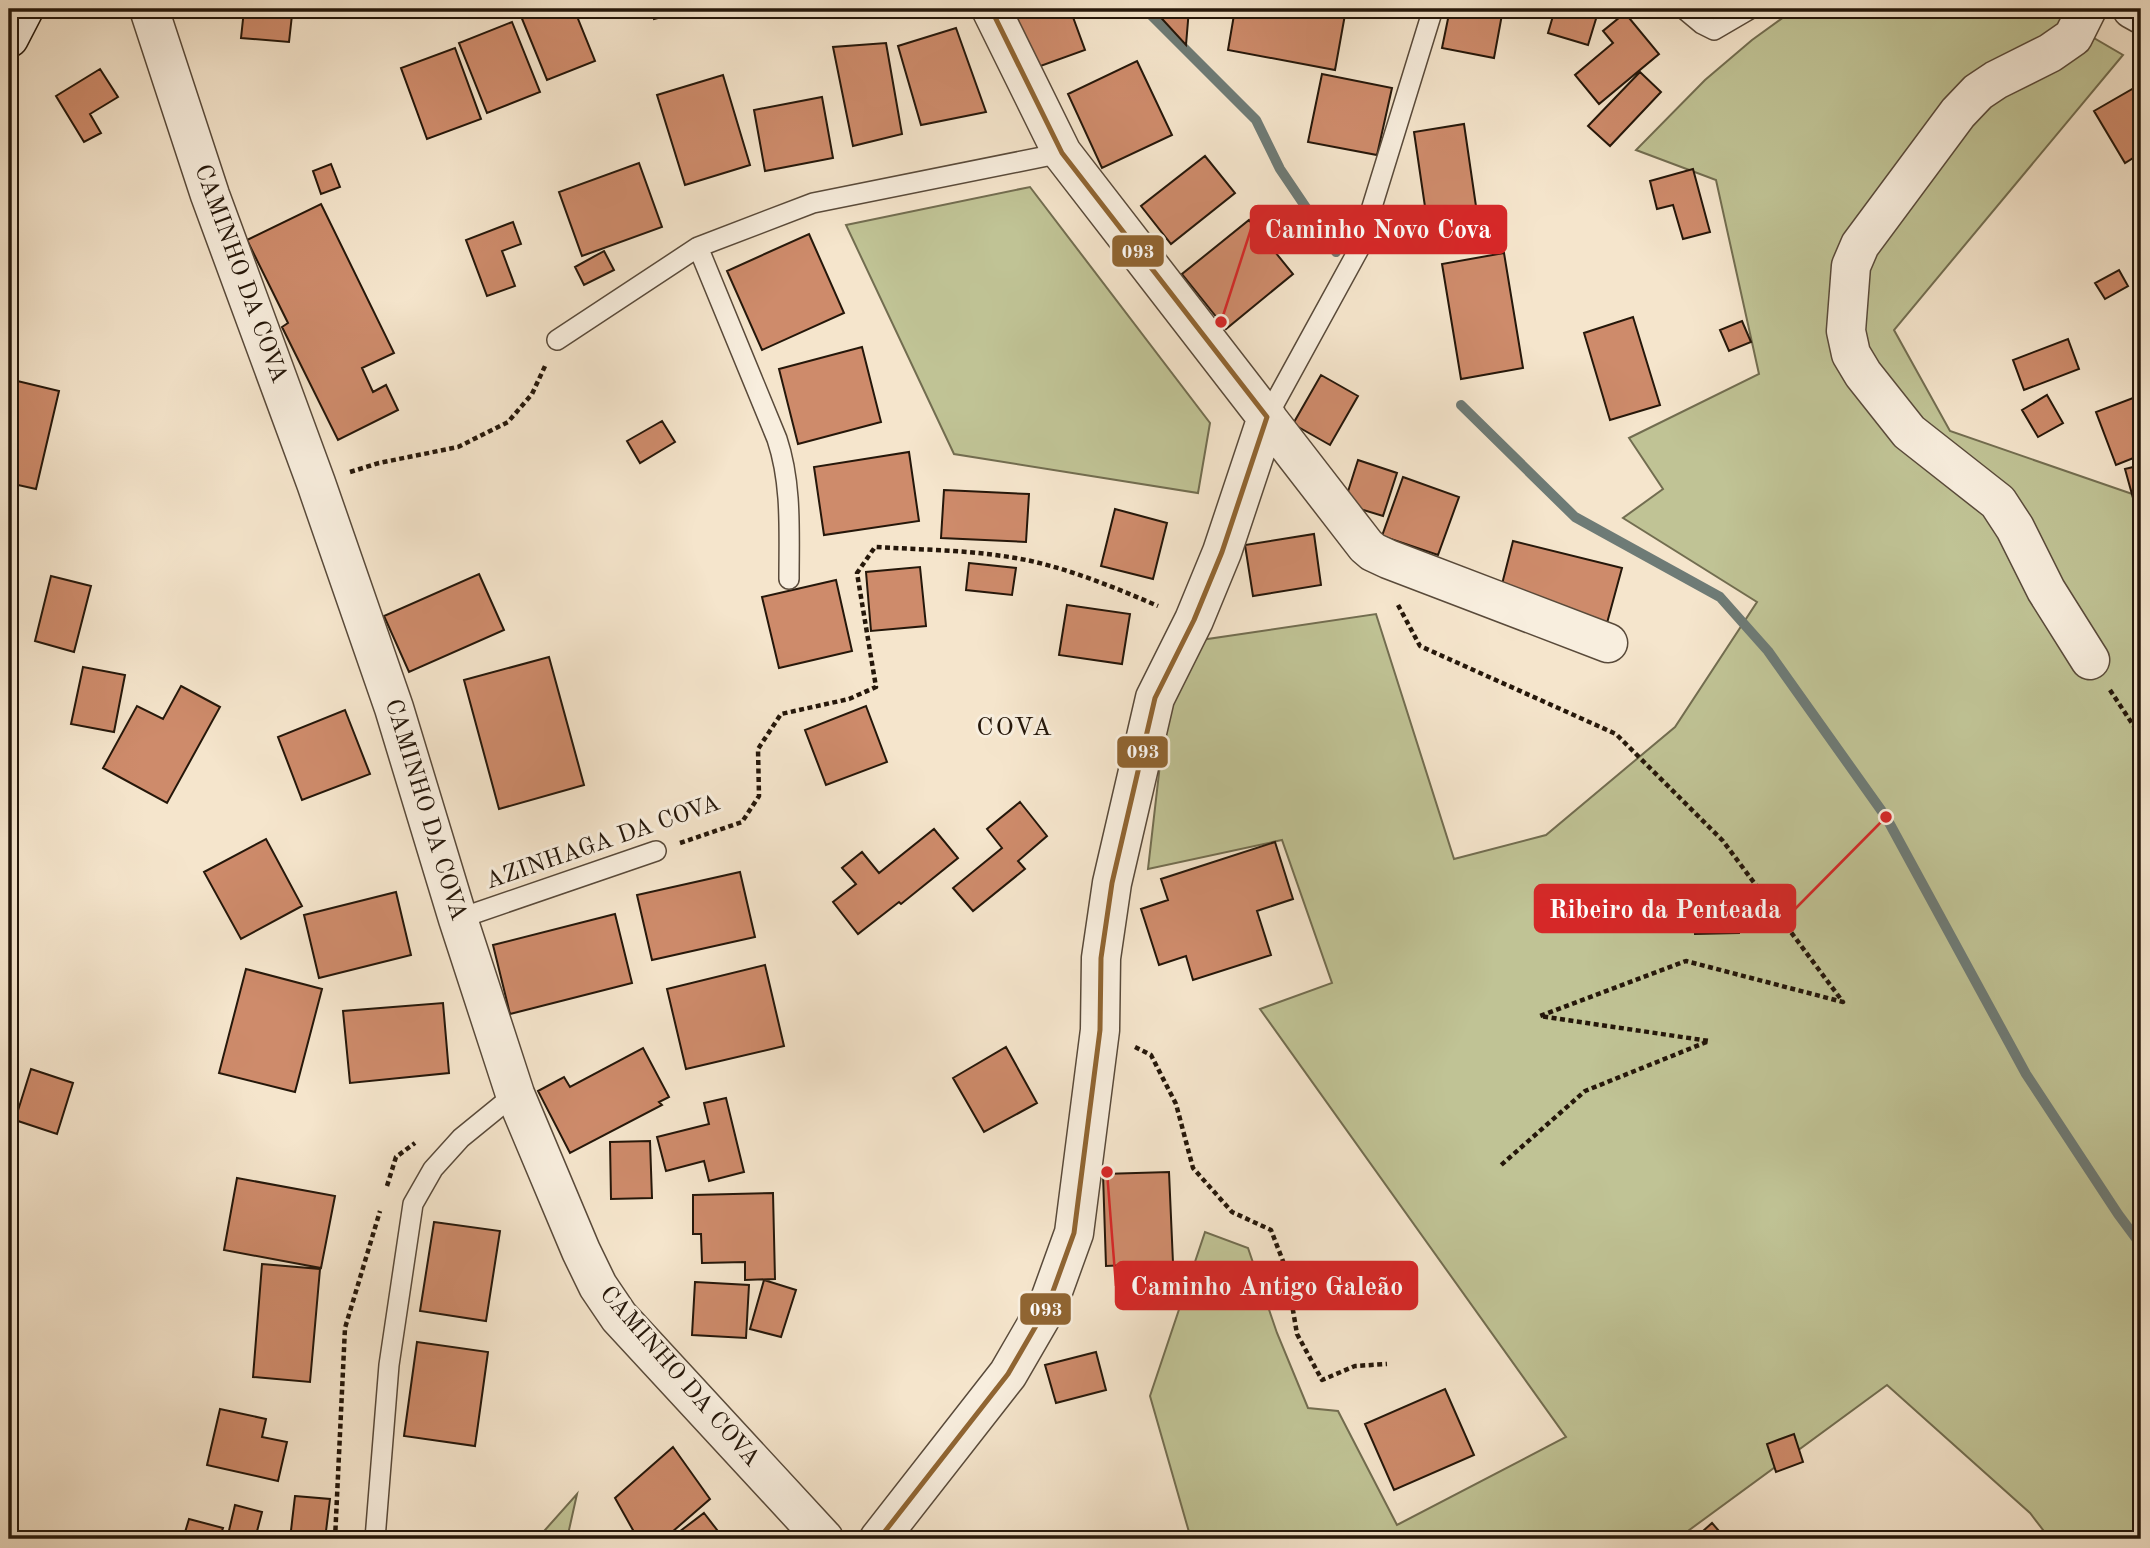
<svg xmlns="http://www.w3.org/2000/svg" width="2150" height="1548" font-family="'Old Standard TT',serif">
<rect width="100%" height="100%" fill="#f5e5cc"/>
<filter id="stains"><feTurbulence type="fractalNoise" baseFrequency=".00286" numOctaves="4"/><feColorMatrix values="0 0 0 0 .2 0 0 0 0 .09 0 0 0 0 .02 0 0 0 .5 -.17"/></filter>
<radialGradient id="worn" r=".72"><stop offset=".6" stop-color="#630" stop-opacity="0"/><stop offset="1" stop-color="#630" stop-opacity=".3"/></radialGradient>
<path fill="#c0c395" stroke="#726d50" stroke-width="2" d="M1795 9H2044L2123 55 1894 330 1950 431 2141 497V1539H2050L2030 1513 1887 1385 1677 1539H1191L1150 1396 1205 1232 1248 1248 1277 1333 1308 1408 1338 1411 1397 1525 1566 1437 1260 1009 1332 983 1282 840 1148 869 1166 712 1201 640 1376 614 1454 859 1546 835 1675 727 1757 602 1623 518 1663 489 1629 438 1759 374 1716 180 1636 150 1705 80 1752 40Z
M1030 187 1210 423 1198 493 954 454 846 225Z
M577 1494 567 1539H537Z"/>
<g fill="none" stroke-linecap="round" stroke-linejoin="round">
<path stroke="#6e7b76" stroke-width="10" d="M1145 9 1256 120 1280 169 1336 252
M1461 405 1575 517 1720 597 1768 651 1886 817 2026 1074 2118 1214 2141 1245"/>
</g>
<path fill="#ce8b6b" stroke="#25170a" stroke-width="2" d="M518 9H574L595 61 547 80Z
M652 9H693L654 19Z
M1014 9H1070L1085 50 1035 68Z
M1153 9H1189L1186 45Z
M1235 9H1346L1335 70 1228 50Z
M1450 9H1503L1494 58 1442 48Z
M1555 9H1599L1588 45 1548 33Z
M244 10 292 15 289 42 241 38Z
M1625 13 1659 54 1599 104 1575 75 1613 43 1603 31Z
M512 22 540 92 487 113 459 43Z
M956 28 986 112 921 125 898 46Z
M886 43 902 134 853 146 833 47Z
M455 48 481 119 427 139 401 68Z
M1137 61 1172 135 1102 168 1068 94Z
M100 69 118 97 90 114 101 133 84 142 56 96Z
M1640 72 1661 92 1610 146 1588 126Z
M1322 74 1392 88 1377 155 1308 142Z
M723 75 750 165 685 185 657 95Z
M2141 84V153L2125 163 2094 111Z
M822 97 833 158 765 171 754 110Z
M1464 124 1478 220 1428 227 1414 132Z
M1205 156 1235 193 1171 244 1141 206Z
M639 163 662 227 582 256 559 192Z
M331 164 340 187 321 194 313 171Z
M1693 169 1710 232 1683 239 1673 205 1657 209 1650 181Z
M321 204 394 353 362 368 373 392 386 385 398 410 338 440 282 327 288 323 247 240Z
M1249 220 1293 274 1226 329 1182 274Z
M513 222 521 244 502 251 515 286 487 296 466 240Z
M809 234 844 313 762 350 727 271Z
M604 251 614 270 584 285 575 267Z
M1504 253 1523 368 1461 379 1442 264Z
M2119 270 2128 286 2105 299 2095 283Z
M1633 317 1660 405 1610 420 1584 333Z
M1742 321 1751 342 1729 351 1720 330Z
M2068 339 2079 369 2024 390 2013 360Z
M862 347 881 422 798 444 779 369Z
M1321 375 1358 396 1330 445 1293 424Z
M9 379 59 391 36 489 9 483Z
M2047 395 2063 423 2038 437 2022 410Z
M2141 395V455L2116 465 2096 412Z
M662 421 675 442 640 463 627 441Z
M909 452 919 521 824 535 814 467Z
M1358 460 1397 473 1383 516 1344 504Z
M2141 465V527L2125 469Z
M1403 477 1459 497 1438 555 1382 536Z
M944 490 1029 494 1026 542 941 538Z
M1115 509 1167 523 1153 579 1101 566Z
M1314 534 1321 585 1253 596 1245 545Z
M1513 541 1622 568 1607 623 1499 596Z
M969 563 1016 568 1012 595 966 590Z
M920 567 926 626 871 631 866 572Z
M479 574 504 630 409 672 384 616Z
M51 576 91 586 74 652 35 641Z
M836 580 852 651 779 668 762 597Z
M1067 605 1130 614 1122 664 1059 655Z
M549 657 584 785 499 809 464 680Z
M83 667 125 675 114 732 71 724Z
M181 686 220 707 167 803 103 768 137 706 163 719Z
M866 706 887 762 826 785 805 730Z
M345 710 370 774 302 800 278 737Z
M1020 802 1047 836 1018 861 1025 869 973 911 953 888 1002 848 987 829Z
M934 829 958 858 901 904 899 902 858 934 833 902 856 884 842 868 862 852 879 873Z
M266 839 302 906 241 939 204 872Z
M1275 842 1293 899 1257 911 1271 955 1193 980 1186 956 1159 965 1141 909 1168 900 1161 879Z
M740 872 755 937 652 960 637 895Z
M396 892 411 955 319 978 304 915Z
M1738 901 1739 933 1695 934 1694 902Z
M615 914 632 983 510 1014 493 945Z
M765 965 784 1046 686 1069 667 989Z
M246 969 322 989 295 1092 219 1073Z
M443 1003 449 1073 350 1083 343 1011Z
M1006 1047 1037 1103 984 1132 953 1078Z
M643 1048 669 1097 659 1102 662 1105 570 1153 538 1091 564 1077 570 1087Z
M31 1069 73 1083 57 1134 15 1120Z
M726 1098 744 1172 709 1181 704 1161 666 1171 657 1137 709 1124 704 1103Z
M650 1141 652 1198 611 1199 610 1142Z
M1169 1172 1173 1263 1106 1266 1103 1174Z
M237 1178 335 1196 321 1268 224 1250Z
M773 1193 775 1279 745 1280V1262L702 1263 701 1234H693V1195Z
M434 1222 500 1231 486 1321 420 1311Z
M262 1264 320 1269 310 1382 253 1377Z
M764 1280 796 1290 781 1337 750 1329Z
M695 1282 749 1285 746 1338 692 1335Z
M417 1342 488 1352 475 1446 404 1436Z
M1096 1352 1106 1390 1056 1403 1045 1365Z
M1445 1389 1474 1455 1394 1490 1365 1424Z
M220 1409 266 1419 262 1437 287 1442 278 1481 207 1465Z
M1794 1434 1803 1462 1776 1472 1767 1444Z
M673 1447 710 1499 664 1539H638L615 1498Z
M295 1496 330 1499 325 1539H290Z
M235 1505 262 1512 255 1539H227Z
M704 1513 724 1539H672L671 1538Z
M189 1519 223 1528 219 1539H183Z
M1712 1523 1726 1539H1694Z"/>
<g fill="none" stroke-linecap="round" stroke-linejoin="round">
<defs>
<path id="service" d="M1684 9 1702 24 1714 30 1750 9
M698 247 777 439C792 484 789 532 789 579
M557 340 698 247 813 203 1062 153
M1267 417 1359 249 1433 9
M458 919 656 851
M375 1539 389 1365 413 1204 433 1169 461 1138 515 1094"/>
<path id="minor" d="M149 9 210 195 316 483 394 708 458 919 515 1094 581 1251 598 1286 619 1317 824 1539
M991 9 1062 153 1366 546 1373 552 1388 559 1608 643
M2087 9 2073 37 2050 53 1996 80 1978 92 1958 113 1860 245 1851 266 1846 331 1851 354 1863 374 1909 432 1998 502 2015 528 2046 590 2090 660
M2132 9 2141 14
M879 1539 1008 1374 1048 1305 1074 1233 1100 1030 1101 958 1112 883 1155 698 1194 620 1222 552 1267 417"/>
<path id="secondary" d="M9 38 24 9"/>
</defs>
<use href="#service" stroke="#594a3a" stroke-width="22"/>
<use href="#minor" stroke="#594a3a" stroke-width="41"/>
<use href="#secondary" stroke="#25170a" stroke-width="41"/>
<path stroke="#25170a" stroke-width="4.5" stroke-dasharray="5 3.5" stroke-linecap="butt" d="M2134 364 2141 371
M350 472 379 463 458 447 508 422 532 394 546 364
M1398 605 1420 646 1616 734 1723 841 1843 1002 1686 961 1540 1016 1709 1041 1585 1091 1500 1166
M2110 690 2141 737
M680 843 742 822 759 796 758 749 781 714 849 699 876 687 857 573 875 547C926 550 980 550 1031 561 1075 571 1116 588 1158 606
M1135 1047 1151 1055 1176 1104 1193 1168 1232 1212 1271 1230 1286 1269 1297 1334 1322 1380 1355 1366 1387 1364
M387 1186 396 1157 415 1143
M335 1539 345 1328 380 1211"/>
<use href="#service" stroke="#f8eede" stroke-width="19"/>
<use href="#minor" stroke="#f8eede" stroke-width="38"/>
<use href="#secondary" stroke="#f8eede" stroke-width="38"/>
<defs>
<path id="bus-1" d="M879 1539 1008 1374 1048 1305 1074 1233 1100 1030 1101 958 1112 883 1155 698 1194 620 1222 552 1267 417 1062 153 991 9"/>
</defs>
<use href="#bus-1" stroke="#f8eede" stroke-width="10"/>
<use href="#bus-1" stroke="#906532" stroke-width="5"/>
</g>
<g text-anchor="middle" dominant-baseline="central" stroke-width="6" stroke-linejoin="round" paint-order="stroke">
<g font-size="24" fill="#25170a" stroke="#f8eede">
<text transform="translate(240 274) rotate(70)">CAMINHO DA COVA</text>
<text transform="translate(425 810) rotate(73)">CAMINHO DA COVA</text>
<text transform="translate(603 843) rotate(-19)">AZINHAGA DA COVA</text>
<text transform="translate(679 1377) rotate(49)">CAMINHO DA COVA</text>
</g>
<g font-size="26" letter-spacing="2" fill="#25170a" stroke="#f8eede">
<text x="1015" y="728">COVA</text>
</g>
</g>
<path fill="none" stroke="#d62828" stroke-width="2.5" d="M1221 322L1251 229M1886 817L1795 909M1107 1172L1116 1286"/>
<g fill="#d62828" stroke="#f8eede" stroke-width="2.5">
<circle cx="1221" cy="322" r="7"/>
<circle cx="1886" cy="817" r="7"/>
<circle cx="1107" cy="1172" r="7"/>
</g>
<g fill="#d62828" stroke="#d62828" stroke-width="2.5">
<rect x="1251" y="206" width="255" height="47" rx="7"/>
<rect x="1535" y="885" width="260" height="47" rx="7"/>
<rect x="1116" y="1262" width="301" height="47" rx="7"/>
</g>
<g font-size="26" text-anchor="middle" font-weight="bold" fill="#fff">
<text x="1378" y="238">Caminho Novo Cova</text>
<text x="1665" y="918">Ribeiro da Penteada</text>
<text x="1267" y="1295">Caminho Antigo Galeão</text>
</g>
<g stroke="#f8eede" stroke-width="2.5">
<rect x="1111" y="234" width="54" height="34" rx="7" fill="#906532"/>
<rect x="1116" y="735" width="53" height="34" rx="7" fill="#906532"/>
<rect x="1019" y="1292" width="53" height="34" rx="7" fill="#906532"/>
</g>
<g font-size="19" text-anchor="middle" font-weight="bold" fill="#fff">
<text x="1138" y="258">093</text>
<text x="1143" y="758">093</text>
<text x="1046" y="1316">093</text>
</g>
<rect width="2150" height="1548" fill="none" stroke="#f5e5cc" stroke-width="35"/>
<rect x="10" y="10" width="2129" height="1527" fill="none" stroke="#25170a" stroke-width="3.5"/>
<rect x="18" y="18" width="2115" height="1513" fill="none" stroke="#25170a" stroke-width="2"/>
<rect width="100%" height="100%" filter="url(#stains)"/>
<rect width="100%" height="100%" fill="url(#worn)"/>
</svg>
